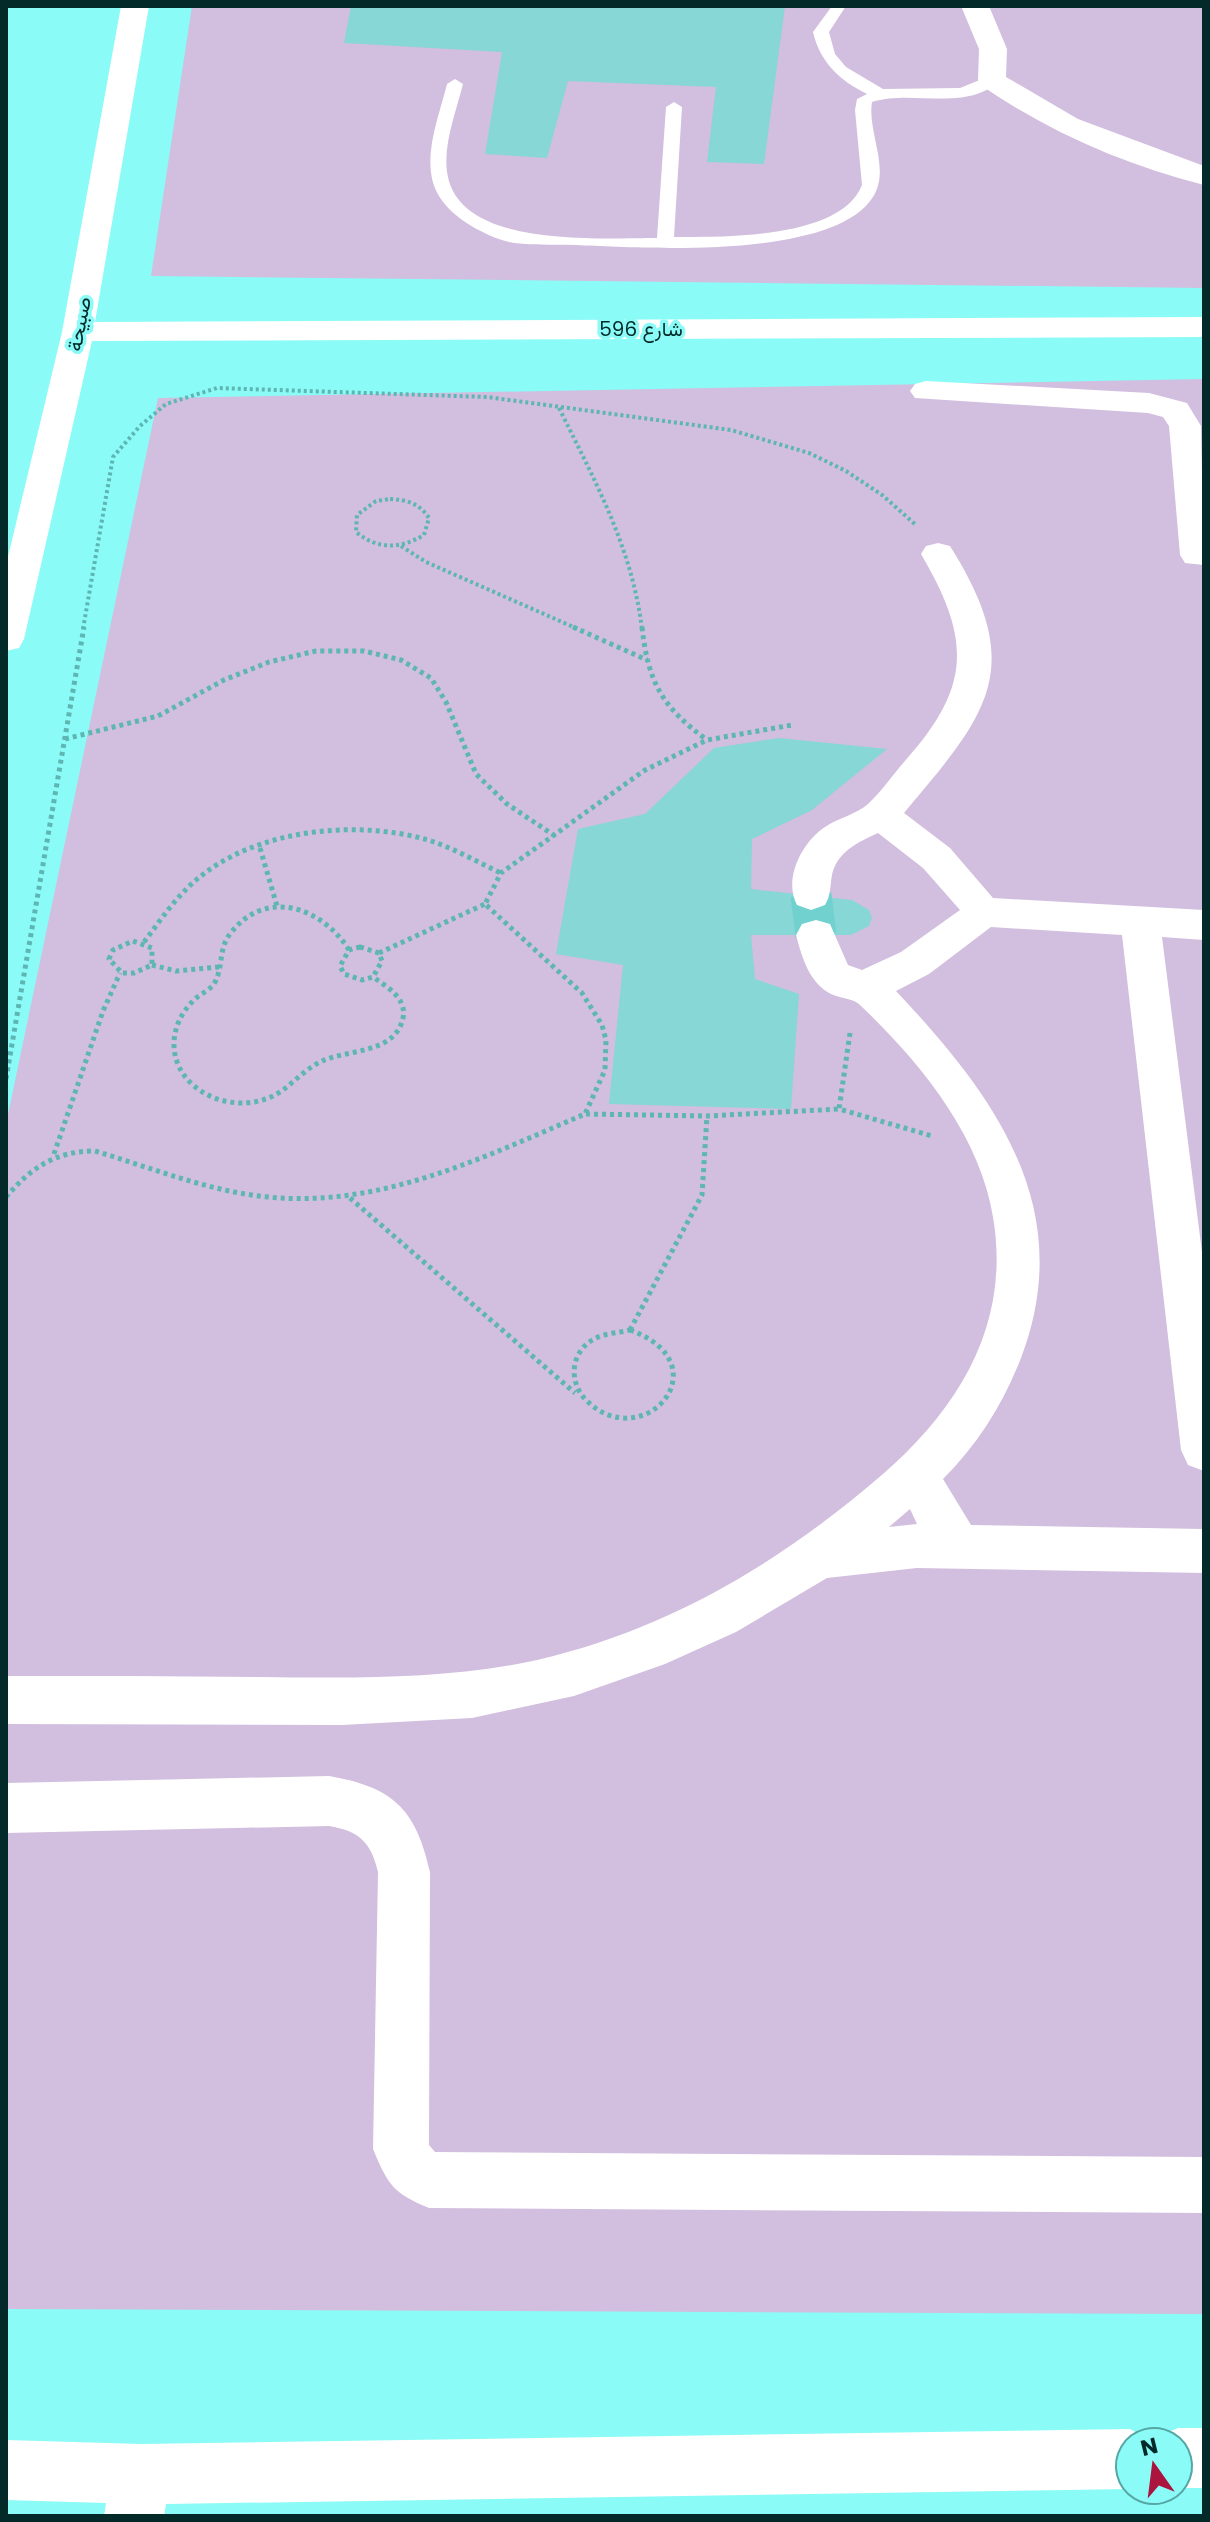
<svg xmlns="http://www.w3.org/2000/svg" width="1210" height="2522" font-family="Poppins,Vazirmatn,sans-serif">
<rect width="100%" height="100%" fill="#8bfbf7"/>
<path fill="#d2bede" d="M192 6H1204V288L151 276Z
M1204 379V2314L6 2309V1124L158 398Z"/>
<path fill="#86d7d5" d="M351 6H785L764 164 707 162 716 87 568 81 547 158 485 154 502 52 344 43Z
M779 738 887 749 812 810 752 839 751 889 852 900 869 910 872 918 869 926 851 935H751L755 979 799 994 791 1109 609 1104 623 965 556 954 578 829 645 814 714 748Z"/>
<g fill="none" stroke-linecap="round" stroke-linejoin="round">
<path stroke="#70d1ce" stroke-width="41" stroke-dasharray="41 20" stroke-linecap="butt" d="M811 895 816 935"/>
<path stroke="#5eb6b3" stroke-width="4" stroke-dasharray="3 3" stroke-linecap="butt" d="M559 408C595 481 632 548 642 629
M390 499C407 500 419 503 429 518L424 535C400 549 378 550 356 532L357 515 376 501Z
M401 546 426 562 578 629
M83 629 113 457 140 426 166 404 217 388 487 397 731 430 809 453 846 471 882 495 916 525"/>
<path stroke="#5eb6b3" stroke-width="5" stroke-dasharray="4 4" stroke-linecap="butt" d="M573 627 647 660
M642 627C648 682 662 707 707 740
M65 739 158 716 224 680 269 662 316 651H364L401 660 431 678 446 702 476 774 507 804 555 836
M260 848 277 906
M133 941 152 948V965L134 973H122L109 959 113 950Z
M144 942C160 921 175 898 195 881 254 829 356 819 428 840 454 848 477 862 501 873
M360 947 379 953 382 961 373 977 362 980 344 974 340 966 349 950Z
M349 950C322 907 265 887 230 934 219 948 223 965 216 980 212 990 201 993 194 1000 169 1024 166 1061 193 1085 218 1107 257 1109 283 1090 296 1080 307 1068 322 1061 349 1049 395 1054 403 1018 407 998 387 987 373 977
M379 953 485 904
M152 965 176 971 219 967
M850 1033 839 1109 932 1136
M6 1079 84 627
M586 1114 707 1116 839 1109
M54 1154 103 1011 120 973
M6 1197C31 1168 55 1151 95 1151 149 1167 203 1189 259 1196 375 1211 482 1158 585 1114L605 1070 606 1040 602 1025 582 993 485 904 501 873 645 770 707 740 792 725
M350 1198 575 1393
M630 1330C724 1364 644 1456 587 1401 568 1383 570 1352 594 1339 604 1333 619 1333 630 1330Z
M630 1330 702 1195 707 1116"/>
<path fill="#fff" fill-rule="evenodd" d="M832 6H846L829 32 835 54 846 67 883 89 960 88 992 75 1000 80C967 113 912 89 872 102 867 132 891 169 873 197 833 260 644 248 576 245 554 244 530 246 509 242 485 236 452 218 439 196 419 164 439 117 447 84L455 79 463 84C456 113 440 151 449 181 468 248 602 238 657 238L666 107 674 102 682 107 674 237C723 237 841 239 862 185L855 110 857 99 867 94C839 80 820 62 813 32Z"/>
<path fill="#fff" fill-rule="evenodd" d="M121 6H149L95 322 1204 317V337L92 341 24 639 19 648 6 651V565L62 332Z
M961 6H989L1007 49 1006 77 1078 119 1204 166V185C1125 165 1049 132 982 86L978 80 979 49Z
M926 381 1149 393 1187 403 1201 426 1204 565 1185 563 1180 555 1169 426 1163 417 1148 413 915 398 910 391 915 384Z
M938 543 950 546C1028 670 987 714 904 813L950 848 993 898 1204 910V940L1162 937 1204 1268V1471L1188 1465 1181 1450 1122 935 991 927 929 974 896 991C995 1096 1078 1208 1021 1358 1003 1404 978 1444 943 1479L971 1525 1204 1529V1573L917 1568 827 1578 736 1632 665 1664 574 1696 472 1718 342 1725 6 1724V1676C91 1676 175 1676 260 1677 352 1678 447 1680 537 1660 670 1629 781 1562 883 1474 960 1407 1011 1323 993 1217 980 1135 919 1061 860 1005 853 998 841 999 831 994 809 983 802 957 796 935L802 924 816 920 830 924 848 965 862 970 901 952 960 910 923 868 878 833C858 842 837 852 832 875 830 886 831 895 825 905L811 910 797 905C783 879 802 842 825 827 838 818 857 814 868 804 881 792 892 776 904 762 971 687 972 641 921 554L926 546ZM910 1509 917 1524 889 1527Z
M329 1776C393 1787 416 1809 430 1872L429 2145 435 2152 1204 2157V2213L429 2208C393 2193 388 2185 373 2149L378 1872C371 1842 359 1831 329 1826L6 1833V1783Z
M1178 2428H1204V2488H1178V2442H1155L1157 2437Z
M1130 2429 1153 2442H1130V2489L166 2504 164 2516H104L106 2503 6 2500V2440L141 2444Z"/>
</g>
<g text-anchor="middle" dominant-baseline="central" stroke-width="7" stroke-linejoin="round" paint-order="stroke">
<g font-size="20" fill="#032928" stroke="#8bfbf7">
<text transform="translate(79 324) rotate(-79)">صبيحة</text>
<text x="641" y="329">شارع 596</text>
</g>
</g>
<rect width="1210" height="2522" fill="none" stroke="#032928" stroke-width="16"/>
<g transform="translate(1154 2466) rotate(346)"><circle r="38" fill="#8bfbf7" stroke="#55a7a4" stroke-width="2"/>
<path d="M0-6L14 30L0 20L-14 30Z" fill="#aa143f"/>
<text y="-12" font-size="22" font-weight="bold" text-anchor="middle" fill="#032928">N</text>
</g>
</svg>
